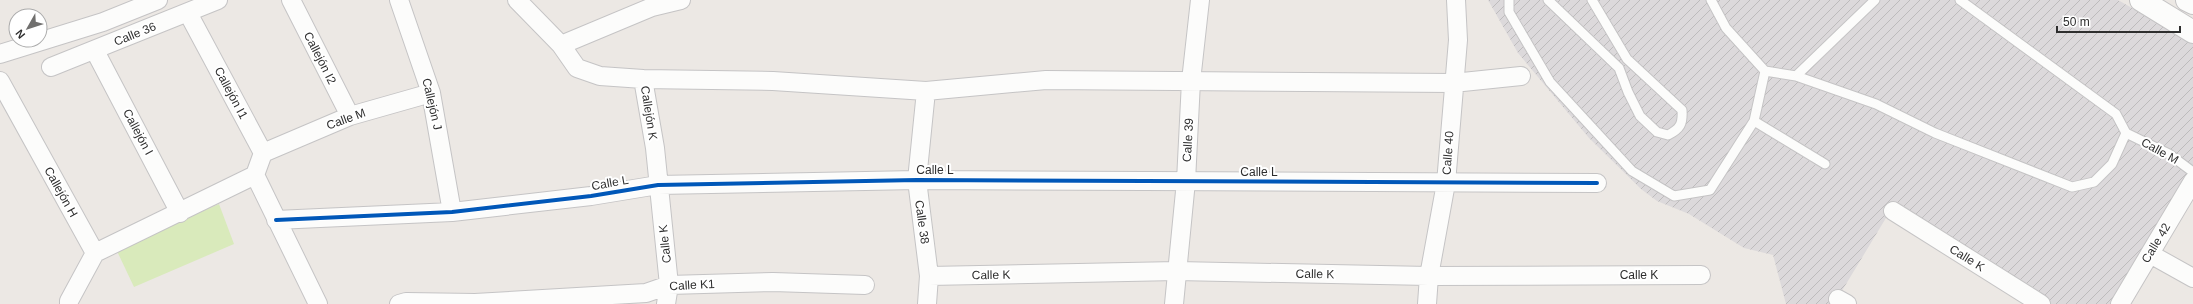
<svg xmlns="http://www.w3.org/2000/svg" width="2193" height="304" font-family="Arial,sans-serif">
<defs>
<pattern id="industrial-furrows" width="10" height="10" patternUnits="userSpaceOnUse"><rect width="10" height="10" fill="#dcd9db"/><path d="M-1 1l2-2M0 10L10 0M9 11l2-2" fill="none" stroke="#bdbbbc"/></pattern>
</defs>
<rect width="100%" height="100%" fill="#ece8e4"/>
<path fill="url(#industrial-furrows)" d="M1488 0H2118L2193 43V169L2113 304H2048L1892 208 1834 304H1786L1773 255 1744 248 1689 214 1657 201 1641 189 1589 138 1518 53Z"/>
<path fill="#d9eabb" d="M219 204 234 244 134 287 116 249Z"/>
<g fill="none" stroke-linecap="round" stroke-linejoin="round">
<defs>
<path id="lane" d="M1509 0V12L1550 82 1632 171 1674 196 1710 190 1754 121 1765 71
M1548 0 1619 68 1628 92 1640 116 1657 132 1668 135C1680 129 1683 124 1682 110L1627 59 1592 0
M1711 0 1726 28 1765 71 1796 76 1876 104 1935 133 2072 187 2094 182 2112 164 2126 133 2116 114 1960 0
M1796 76 1875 0
M1754 121 1825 164
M2126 133 2169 154 2193 172"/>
<path id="street" d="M291 0 350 116
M399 0 431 93 452 212
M517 0 561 45 577 68 600 76 643 79 655 148 669 285 666 304
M188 13 263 153 255 175
M561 45 652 7 681 0
M95 51 180 213
M0 54 103 22 158 0
M51 67 218 0
M643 79 773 81 926 91 1046 80 1453 83 1521 76
M0 81 95 253 69 301V304
M926 91 917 180 929 276 927 304
M263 153 350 116 431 93
M255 175 318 304
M1893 211 2041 304
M276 220 452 212 591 196 658 185 917 180 1597 183
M95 253 255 175
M2150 254 2193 278
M929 276 1177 271 1429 276 1701 275
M1838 299 1847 304
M399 304 406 302 475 303 646 293 669 285 773 282 865 285
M1174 304 1186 181 1191 81 1200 0
M1427 304 1429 276 1446 183 1458 40 1456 0
M2120 304 2193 181"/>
<path id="secondary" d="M2141 0 2193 32
M2187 0 2193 3"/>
</defs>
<use href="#lane" stroke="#c5c4c5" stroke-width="11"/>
<use href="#street" stroke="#c5c4c5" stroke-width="20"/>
<use href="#secondary" stroke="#c5c4c5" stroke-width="24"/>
<use href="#lane" stroke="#fcfcfb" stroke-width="9"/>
<use href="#street" stroke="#fcfcfb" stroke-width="18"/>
<use href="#secondary" stroke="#fcfcfb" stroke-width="22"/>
<defs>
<path id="cycleway" d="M276 220 452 212 591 196 658 185 917 180 1597 183"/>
</defs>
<use href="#cycleway" stroke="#fff" stroke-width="6"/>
<use href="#cycleway" stroke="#0057b8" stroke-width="4"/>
</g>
<g text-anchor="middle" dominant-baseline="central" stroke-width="4" stroke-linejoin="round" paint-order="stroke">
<g font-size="12" fill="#2e2e2e" stroke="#fff">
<text transform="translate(135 34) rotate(-22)">Calle 36</text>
<text transform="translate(320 58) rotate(63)">Callejón I2</text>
<text transform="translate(231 93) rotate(62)">Callejón I1</text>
<text transform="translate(432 104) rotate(77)">Callejón J</text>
<text transform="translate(649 113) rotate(81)">Callejón K</text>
<text transform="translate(346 119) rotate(-20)">Calle M</text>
<text transform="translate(138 132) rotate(62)">Callejón I</text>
<text transform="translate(1188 140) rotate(-87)">Calle 39</text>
<text transform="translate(2160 151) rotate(29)">Calle M</text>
<text transform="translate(1448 153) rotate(-86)">Calle 40</text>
<text x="935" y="170">Calle L</text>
<text x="1259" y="172">Calle L</text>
<text transform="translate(610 183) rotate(-10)">Calle L</text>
<text transform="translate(61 192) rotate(61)">Callejón H</text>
<text transform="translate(922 222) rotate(82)">Calle 38</text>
<text transform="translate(2156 243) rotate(-59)">Calle 42</text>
<text transform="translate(665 244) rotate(-96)">Calle K</text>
<text transform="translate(1967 258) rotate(32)">Calle K</text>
<text transform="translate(1315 274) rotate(1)">Calle K</text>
<text transform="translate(991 275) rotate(-1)">Calle K</text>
<text x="1639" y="275">Calle K</text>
<text transform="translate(692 285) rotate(-3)">Calle K1</text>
</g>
</g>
<g transform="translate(28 28) rotate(231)"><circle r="19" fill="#ffffff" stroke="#ababab"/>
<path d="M0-3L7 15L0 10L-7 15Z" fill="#706f6e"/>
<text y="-6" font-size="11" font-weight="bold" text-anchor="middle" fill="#2e2e2e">N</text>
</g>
<path d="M2057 26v6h123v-6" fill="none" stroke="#2e2e2e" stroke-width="2"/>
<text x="2063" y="26" font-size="12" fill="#2e2e2e" stroke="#ffffff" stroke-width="3" paint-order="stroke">50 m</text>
</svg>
